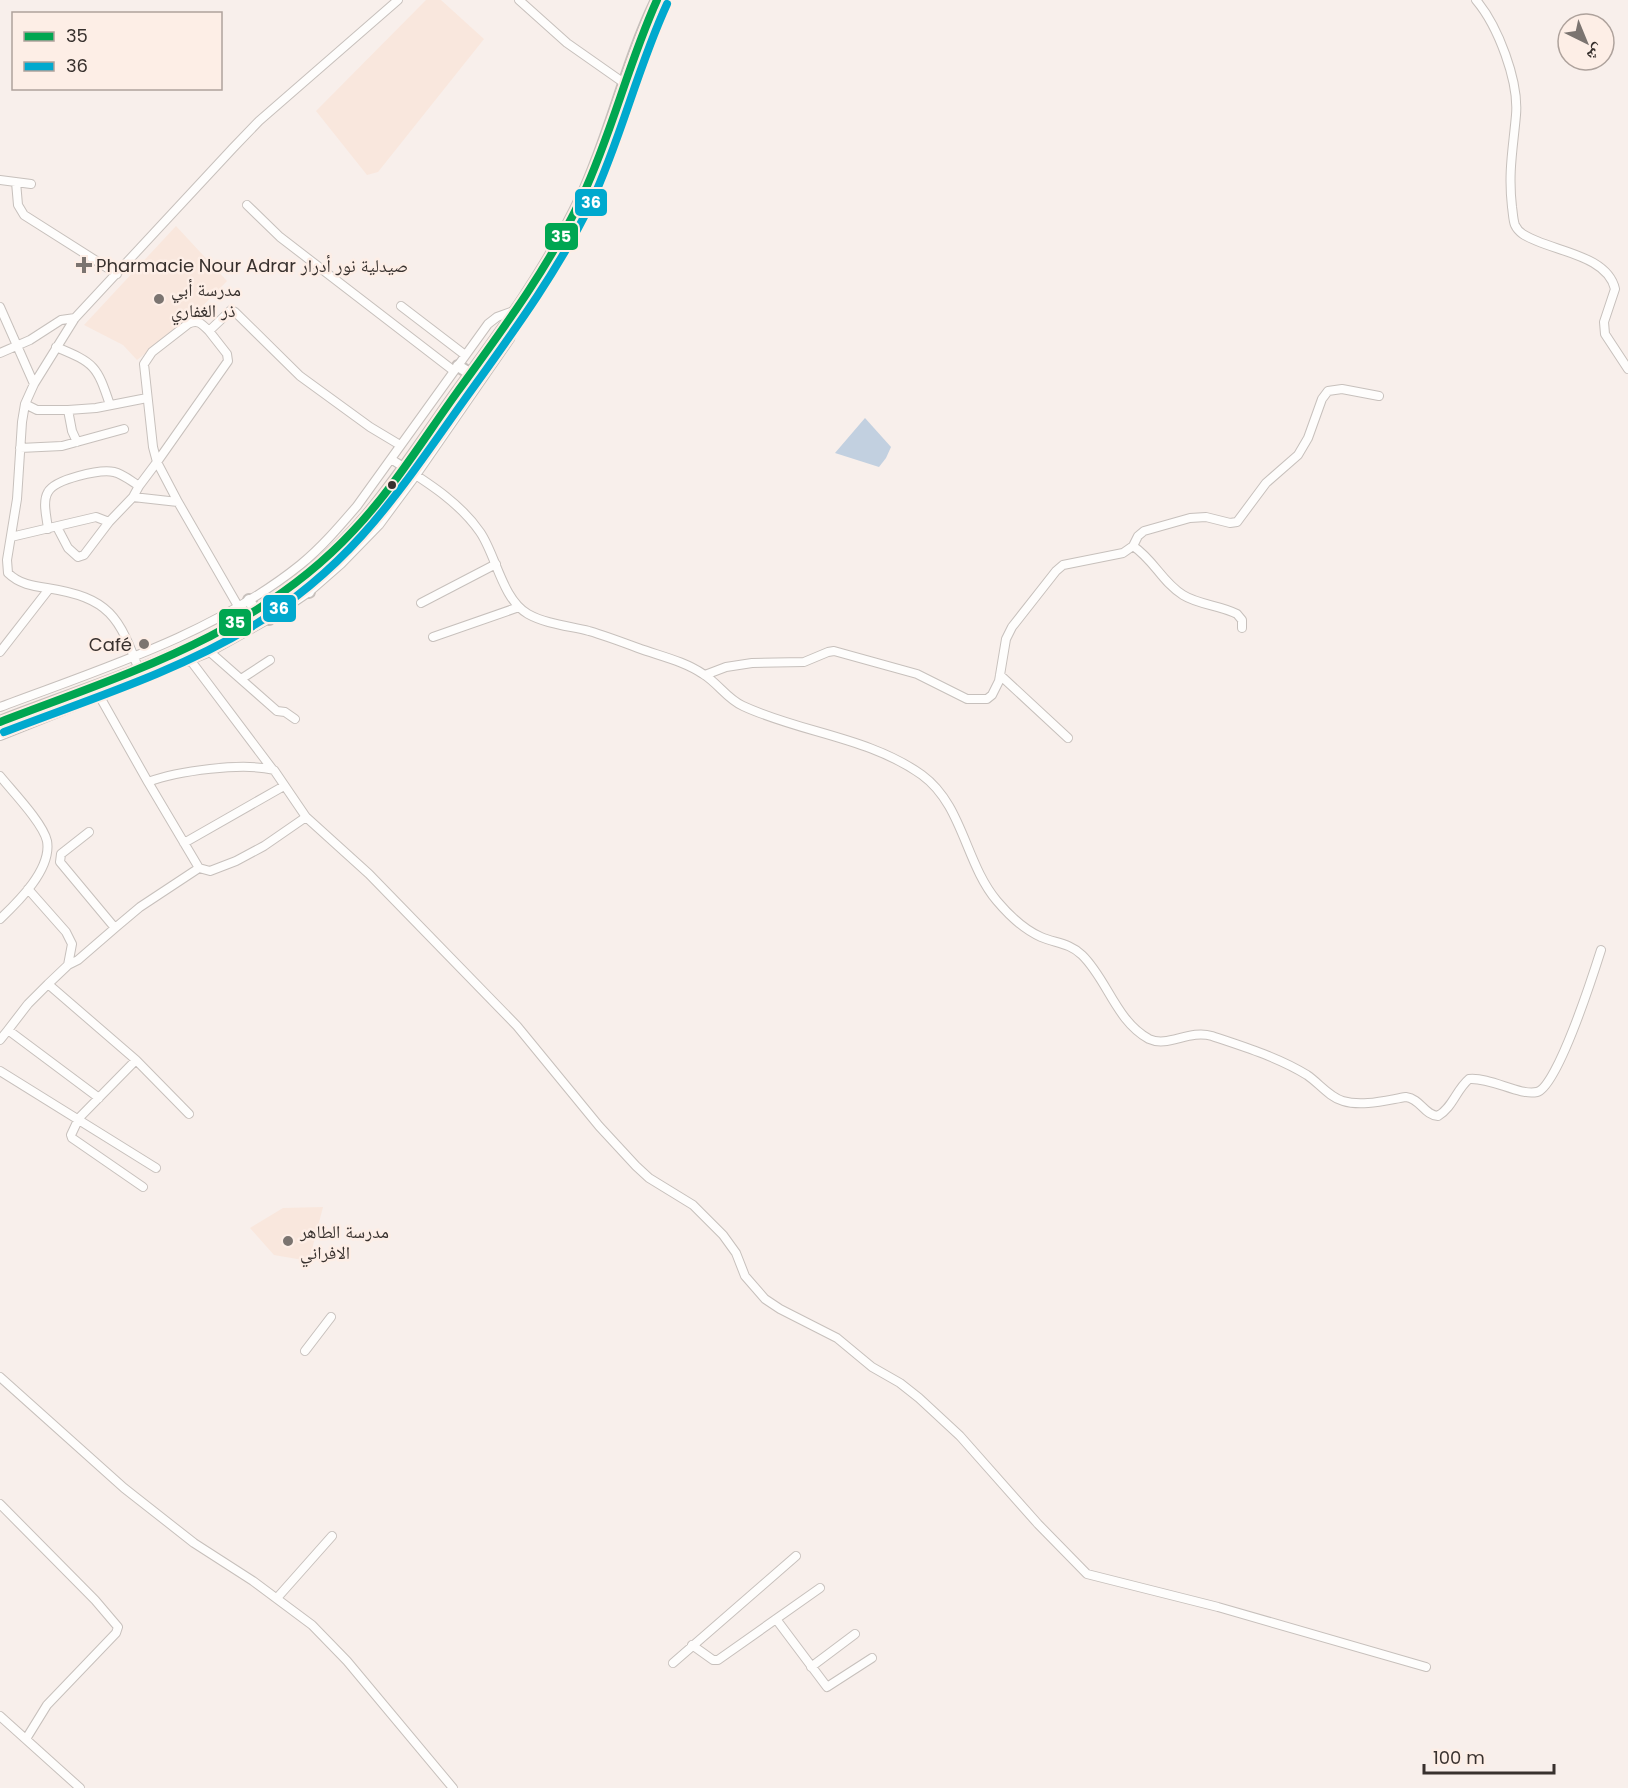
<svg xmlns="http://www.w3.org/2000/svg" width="1628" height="1788" font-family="Poppins,'Noto Naskh Arabic',sans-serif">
<rect width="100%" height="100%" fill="#f8efeb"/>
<path fill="#f9e7dd" d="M426 0H441L484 39 378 172 367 175 316 111Z
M176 226 227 281 193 316 137 360 123 345 84 325Z
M323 1207 309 1261 274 1255 250 1228 283 1208Z"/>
<path fill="#c2d0e0" d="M865 418 891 447 886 458 879 467 835 453Z"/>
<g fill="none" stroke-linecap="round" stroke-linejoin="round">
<defs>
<path id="street" d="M519 0 567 43 624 83
M1476 0C1498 26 1519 81 1516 115 1513 149 1508 172 1512 207 1513 213 1513 220 1515 225 1519 234 1528 237 1537 241 1562 252 1608 258 1615 289L1604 322 1605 334 1628 369
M0 180 31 184
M16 182 18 205 24 215 117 274
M247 205 280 237 454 371
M401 306 465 355
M0 307 34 384
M56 347C95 363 97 366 110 405
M0 353 30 340 61 320 75 318
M25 404 37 410H68L96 408 147 398
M68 410 72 431 77 442
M20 448 62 446 124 429
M391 459C423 480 458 500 480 532 496 555 502 599 528 614 546 624 569 626 589 631 606 636 622 642 638 648 660 656 684 661 703 674 718 683 727 699 743 706 801 733 869 737 922 775 963 805 965 863 997 901 1008 914 1025 930 1041 937 1055 943 1070 943 1082 955 1107 979 1116 1021 1149 1039 1168 1048 1189 1029 1212 1036 1244 1047 1278 1057 1307 1075 1319 1083 1329 1097 1343 1101 1362 1107 1387 1100 1406 1097 1421 1099 1424 1115 1438 1116 1453 1107 1456 1090 1469 1079 1491 1077 1519 1096 1537 1092 1557 1088 1594 972 1601 950
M139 486 157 462 228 361 227 354 209 331
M178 502 157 462 153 447 144 364 152 352 188 324C198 319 202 324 209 331L231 310 235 312 300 376 370 427 400 445
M57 527 68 548 78 557 84 555 109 522
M48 529C47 518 42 502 48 492 55 479 100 469 114 472 123 474 131 481 139 486L133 497 178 502 238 606
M11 537 96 517 109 522 133 497
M1133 546C1154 560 1162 582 1183 595 1199 605 1220 605 1237 614L1242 620V628
M421 603 496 564
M433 637 519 607
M0 652 49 589
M210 652 277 711 285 712 295 719
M191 661 273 770
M140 673C119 616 110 598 47 588 33 586 19 584 8 573L7 560 17 499 22 422 25 404 34 384 75 318 233 148 259 121 398 0
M705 675 726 667 752 663 804 662 828 652 834 651 917 674 967 699H987L992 695 999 681 1006 639 1012 627 1056 571 1063 565 1123 553 1133 546 1138 536 1144 531 1190 518 1206 517 1230 523 1237 522 1266 483 1298 455 1308 438 1322 399 1328 391 1342 389 1379 396
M1000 675 1068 738
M241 679 270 660
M100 697 148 782C177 771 243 762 274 770L306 817 369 874 517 1026 599 1126 636 1166 649 1178 693 1205 723 1235 736 1253 745 1276 765 1299 780 1309 837 1338 872 1367 900 1383 919 1398 960 1436 1038 1524 1087 1574 1218 1607 1426 1667
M0 707C101 669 214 634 300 565 321 548 339 527 357 506L488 324 497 317 516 310V320L510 339 416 475 379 525 341 564 309 592 269 619 210 652 0 736
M0 776C12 791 43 823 47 841 52 869 18 902 0 919
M148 782 199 868
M89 832 61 854 60 862 115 928 140 907 199 868 210 871 236 861 264 846 306 817
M184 843 284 786
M28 889 66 932 72 944 68 965 48 984 136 1060
M68 965 78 960 115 928
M8 1030 28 1004 48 984
M0 1040 8 1030 99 1098
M0 1071 156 1168
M143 1187 72 1138 71 1135 79 1118 136 1060 189 1114
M305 1351 331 1317
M0 1377 124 1488 194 1543 253 1581 312 1625 347 1661 453 1788
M0 1504 95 1600 118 1627 116 1633 47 1705 26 1739
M277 1598 332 1536
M776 1619 827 1687 872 1658
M692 1645 713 1660H718L820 1588
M673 1663 796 1556
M811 1667 855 1634
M0 1716 80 1788"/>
<path id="secondary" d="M458 366 471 374
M300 580 309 592
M249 600 256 612
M262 608 269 619
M0 722C81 690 171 664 246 618 291 591 333 556 367 516 400 477 428 433 458 391 504 329 549 267 582 197 612 133 626 63 657 0"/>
</defs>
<use href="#street" stroke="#c7c0bc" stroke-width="10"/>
<use href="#secondary" stroke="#c7c0bc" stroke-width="14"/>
<use href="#street" stroke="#fefdfc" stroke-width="8"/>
<use href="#secondary" stroke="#fefdfc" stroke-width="10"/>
<defs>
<path id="bus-1" d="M0 722C128 673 256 635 353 531 393 489 424 438 458 391 503 329 549 267 582 197 612 133 628 64 657 0"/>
<path id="bus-2" d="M4 732C87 700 174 673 251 627 352 567 400 490 465 399 511 335 557 273 591 203 621 139 637 69 667 4"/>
</defs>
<use href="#bus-1" stroke="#fdeee6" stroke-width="12"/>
<use href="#bus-2" stroke="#fdeee6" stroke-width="12"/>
<use href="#bus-1" stroke="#00a651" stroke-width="8"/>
<use href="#bus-2" stroke="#00a9ce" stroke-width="8"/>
</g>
<g fill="#7b7470" stroke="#fdeee6" stroke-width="2">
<path d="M81 256h6v6h6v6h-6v6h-6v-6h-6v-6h6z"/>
<circle cx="159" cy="299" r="6"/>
<circle cx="144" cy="644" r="6"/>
<circle cx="288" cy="1241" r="6"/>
</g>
<circle fill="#38312e" stroke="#fdeee6" stroke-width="2" cx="392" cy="485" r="5"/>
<g text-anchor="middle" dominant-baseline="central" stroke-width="5" stroke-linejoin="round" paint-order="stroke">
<g font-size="18" fill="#38312e" stroke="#fdeee6" text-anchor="start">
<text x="96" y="265">Pharmacie Nour Adrar صيدلية نور أدرار</text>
<text x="171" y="289">مدرسة أبي<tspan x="171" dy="21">ذر الغفاري</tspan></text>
<text x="132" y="644" text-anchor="end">Café</text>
<text x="300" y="1231">مدرسة الطاهر<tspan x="300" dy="21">الافراني</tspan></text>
</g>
</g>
<g stroke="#fdeee6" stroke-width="2">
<rect x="574" y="188" width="34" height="29" rx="6" fill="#00a9ce"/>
<rect x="544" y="222" width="35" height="29" rx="6" fill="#00a651"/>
<rect x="262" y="594" width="35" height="29" rx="6" fill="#00a9ce"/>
<rect x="218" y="608" width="34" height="29" rx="6" fill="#00a651"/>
</g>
<g font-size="16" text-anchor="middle" font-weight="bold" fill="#fff">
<text x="591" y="208">36</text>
<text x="561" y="242">35</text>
<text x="279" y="614">36</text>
<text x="235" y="628">35</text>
</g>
<rect x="12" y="12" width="210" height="78" fill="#fdeee6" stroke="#aea29c" stroke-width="1.5"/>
<rect x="24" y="32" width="30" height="9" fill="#00a651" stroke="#aea29c" stroke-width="1.5"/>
<text x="66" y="42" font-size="18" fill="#38312e">35</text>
<rect x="24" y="62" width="30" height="9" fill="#00a9ce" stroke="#aea29c" stroke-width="1.5"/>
<text x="66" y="72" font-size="18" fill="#38312e">36</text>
<g transform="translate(1586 42) rotate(137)"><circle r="28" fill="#fdeee6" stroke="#aea29c" stroke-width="1.5"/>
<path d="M0-4.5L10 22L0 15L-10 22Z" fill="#7b7470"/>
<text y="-9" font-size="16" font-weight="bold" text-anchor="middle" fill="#38312e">ش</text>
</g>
<path d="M1424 1764v9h130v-9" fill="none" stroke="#38312e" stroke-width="3"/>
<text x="1433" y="1764" font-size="18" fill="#38312e" stroke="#fdeee6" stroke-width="4.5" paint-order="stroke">100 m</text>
</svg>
